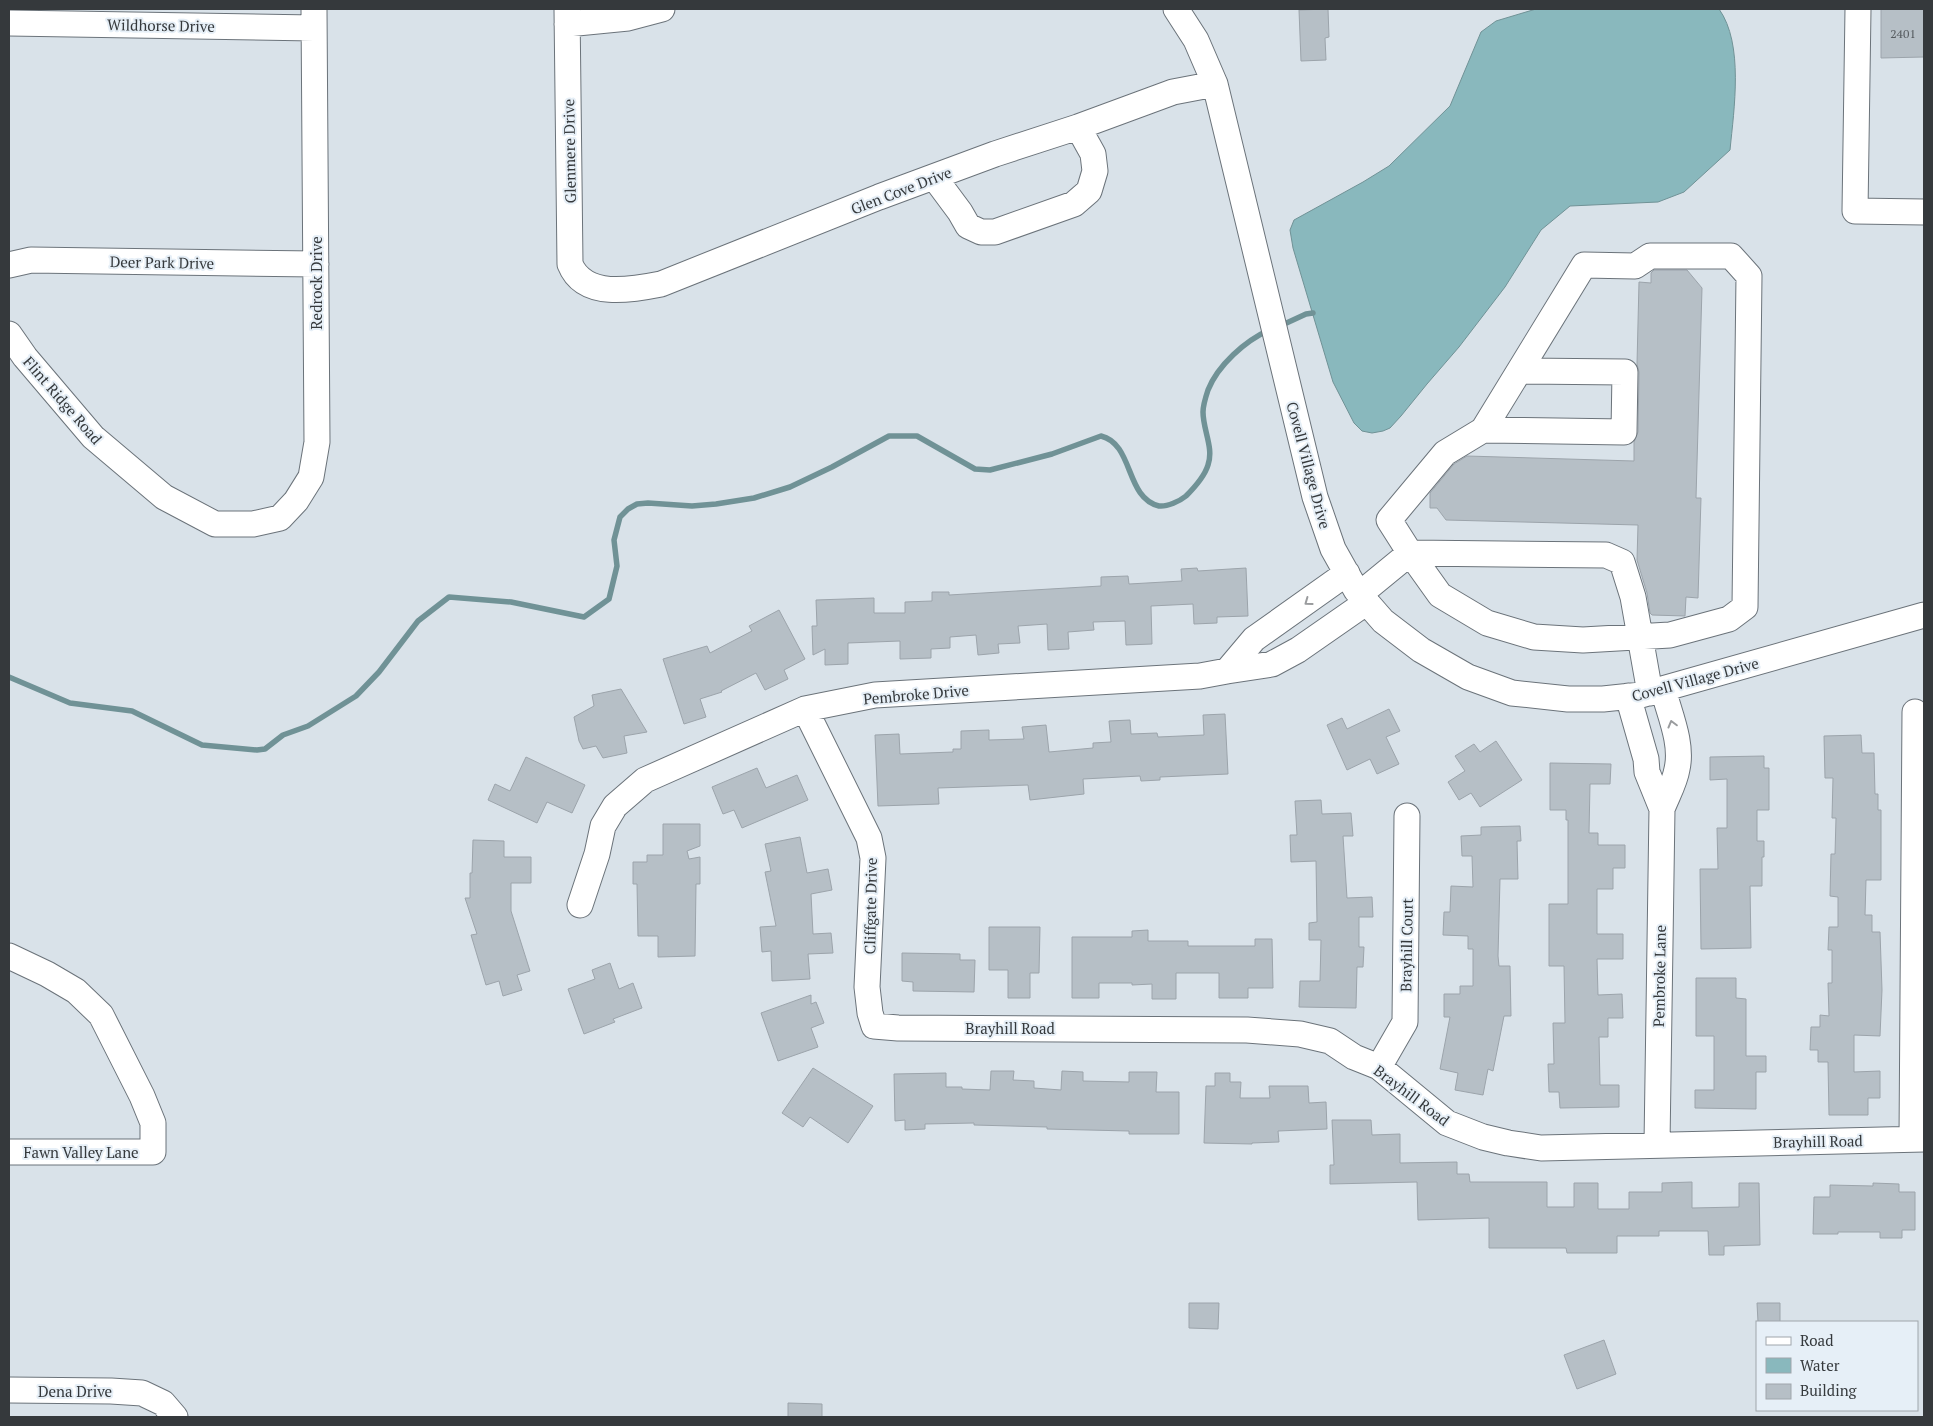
<svg xmlns="http://www.w3.org/2000/svg" width="1933" height="1426" font-family="'PT Serif',serif">
<rect width="100%" height="100%" fill="#d9e2e9"/>
<path fill="#89b8bd" stroke="#709296" d="M1536 9H1719C1744 44 1734 109 1730 150L1684 192 1658 202 1570 206 1541 230 1505 287 1459 347 1427 384 1401 416 1390 428 1383 431 1372 433 1362 431 1354 423 1333 382 1293 248 1290 230 1294 220 1363 182 1389 166 1450 106 1481 32 1496 21Z"/>
<g fill="none" stroke-linecap="round" stroke-linejoin="round">
<path stroke="#709296" stroke-width="5.5" d="M1280 326 1306 314 1313 313
M9 677 70 703 132 711 202 745 257 750 265 749 283 735 308 726 356 696 379 672 418 621 449 597 511 602 584 617 609 599 617 566 614 540 620 517 628 509 637 504 648 503 692 506 716 504 754 498 790 487 832 467 889 436H917L975 469 990 470 1052 454 1101 436C1134 444 1125 498 1159 506 1167 507 1180 501 1186 496 1194 488 1205 475 1208 465 1214 448 1203 430 1203 412 1203 406 1206 396 1208 390 1218 365 1245 341 1269 330"/>
</g>
<path fill="#b6bfc6" stroke="#9ca4ab" d="M1328 9 1329 37 1325 38 1326 60 1301 61 1299 10Z
M1881 9H1924V57L1881 58Z
M1654 270H1687L1702 288 1696 498H1701L1698 598 1686 597 1685 616 1652 615 1650 613 1647 593 1637 560 1638 525 1446 520 1437 508H1430V493L1454 464 1467 456 1634 461V442L1638 432 1639 372 1637 364 1639 282 1651 283V273Z
M1197 568 1198 571 1246 568 1248 616 1217 617V623L1194 624 1193 604 1151 606 1152 644 1126 645 1125 621 1093 622 1094 630 1068 632 1069 649 1048 650 1047 624 1018 626 1020 643 998 644 999 653 978 655 976 635 950 637V648L931 649V658L900 659V641L848 643V664L825 665V649L813 655 812 626H817L816 600 874 598V613H905V602L932 601V592H949V595L1101 586V577L1128 576 1129 584 1182 581 1181 569Z
M779 610 805 659 784 670 788 679 765 690 756 673 721 691 722 692 700 699 706 717 684 724 663 659 707 646 710 653 752 631 749 626Z
M621 689 647 732 624 736 627 753 603 758 596 746 583 749 579 741 574 717 594 706 592 695Z
M1389 709 1400 731 1386 737 1399 764 1377 774 1370 759 1347 770 1327 725 1342 718 1347 729Z
M1225 714 1228 774 1160 777V780L1141 781 1140 776 1083 779 1084 794 1030 800 1028 785 938 788 939 804 878 806 875 735 899 734 900 754 953 752V749H961V731L989 730V740L1024 739 1022 727 1046 725 1049 752 1093 748V743L1111 742 1109 721 1130 720 1131 734 1157 733 1158 737 1204 735 1203 715Z
M1861 735 1862 753H1874L1875 794H1878V810H1881V880H1866L1865 915H1872V932H1880L1882 990 1880 1036 1854 1035V1072L1880 1071V1098H1868V1115H1829L1828 1062H1818V1050H1810L1811 1027H1820V1015L1829 1016 1828 983H1832V950H1828L1829 927H1838V897L1830 896 1831 854H1835L1836 818H1832L1833 778H1825L1824 736Z
M1496 741 1522 780 1480 807 1471 793 1459 800 1448 782 1465 771 1455 756 1474 744 1480 752Z
M1764 756V768H1769V810H1757V841H1764V857H1762V886H1750L1751 948 1701 949 1700 869H1718L1717 828H1727V779L1710 780V757Z
M526 757 585 785 572 813 547 802 537 823 488 800 495 784 510 791Z
M1550 763 1611 764 1610 784H1590L1589 833H1598V845H1625V868H1613V889H1597V934H1623V959H1597L1598 995 1622 994 1623 1018H1608V1037H1599L1600 1085H1619V1107L1560 1108 1559 1092H1549L1548 1064H1554L1553 1023H1565L1564 966H1549V904H1568V820H1566V810H1550Z
M757 768 766 788 797 775 808 800 742 828 734 810 723 814 712 787Z
M1321 800 1322 814 1351 813 1353 836H1343L1347 898 1372 897 1373 917H1359V947H1364L1363 967H1357L1356 1008 1299 1007 1300 981H1320L1321 940H1309V923L1317 922 1316 861 1291 862 1290 835H1297L1295 801Z
M663 824H700V846L687 851 689 859 700 857V884H696L695 956 658 957V936H638L637 884H633V862H647V855H663Z
M1520 826 1521 841H1517L1518 879H1500L1498 956 1499 966H1510L1511 1016H1504L1493 1071 1488 1069 1483 1095 1455 1090 1458 1073 1440 1069 1450 1017H1444V994H1460V986H1473V949H1468V936L1443 935 1444 912H1450L1451 886 1473 887 1472 856H1462L1461 836 1481 835V827Z
M800 837 807 873 828 869 832 890 811 894 813 934 831 933 833 953 808 954 810 979 772 981 771 951 762 952 760 927 776 926 765 872 771 871 765 844Z
M473 840 504 841V857H531V883H511V911L530 971 517 975 522 990 503 996 499 981 486 985 471 935 477 934 465 898H470V873H472Z
M989 927H1040L1039 973H1030V998H1008V970H989Z
M1148 930V941H1188V946H1255V939H1272L1273 988H1248V998H1219V973H1176V999H1152V984L1132 985V983H1099V998H1072V937H1132V931Z
M902 953 960 954V960H975L974 992 913 991V982L902 981Z
M610 963 619 989 633 983 642 1008 613 1019 615 1022 584 1034 568 989 595 979 592 970Z
M1696 978H1736V998L1746 999V1056H1766V1072H1756V1109L1695 1108V1090H1714V1036H1696Z
M811 995V1004L816 1002 824 1023 811 1028 818 1047 778 1061 761 1013Z
M813 1068 873 1106 848 1143 810 1117 803 1127 782 1113Z
M991 1071H1014L1013 1080 1034 1081V1088L1061 1090 1062 1071 1083 1072V1081L1129 1082V1072H1157L1156 1092H1179V1134H1129V1131L1047 1129V1127L974 1125V1123L925 1124V1129L905 1130V1120L895 1121 894 1074 946 1073V1087H962V1089L990 1090Z
M1215 1073H1230V1082H1241L1240 1098H1270L1269 1086H1308L1309 1103 1326 1102 1327 1129 1278 1131 1279 1142 1252 1143V1144L1204 1143 1206 1086H1215Z
M1332 1120H1371L1372 1135 1400 1134V1163L1457 1162V1174H1469L1470 1182H1547V1207H1574V1183H1598V1209H1629V1192H1662V1183L1692 1182V1208L1739 1207V1183H1759L1760 1245 1724 1246V1255H1709L1708 1231H1659V1236H1617V1253H1567L1566 1248H1489V1218L1418 1220 1417 1182 1330 1184V1165H1334Z
M1873 1183 1899 1184V1192H1915V1230H1902V1238H1880V1232H1838V1234H1813L1814 1197H1830V1185L1873 1186Z
M1189 1303H1219L1218 1329 1189 1328Z
M1757 1303H1780V1322H1758Z
M1604 1340 1616 1374 1577 1389 1564 1355Z
M788 1403 822 1404V1417H788Z"/>
<g fill="none" stroke-linecap="round" stroke-linejoin="round">
<defs>
<path id="minor" d="M567 9 570 264C584 299 631 290 661 284L879 197 995 154 1078 127 1173 92 1215 84
M1176 9 1196 40 1215 84 1315 497 1333 549 1356 590 1383 621 1421 650 1468 677 1512 693 1568 699H1603L1641 695 1924 615
M1858 9 1855 211 1924 212
M9 23 314 28
M567 24 628 18 662 9
M934 177 960 212 968 226 981 232H995L1074 204 1089 191 1095 171 1093 154 1078 127
M9 265 31 260 316 264
M9 334 25 357 93 437 164 497 215 524H253L280 518 296 501 311 477 317 442 314 9
M1483 430 1624 432 1625 372 1520 371
M1410 553 1606 555 1622 562 1633 597 1650 693
M1347 573 1254 639 1227 671 1272 664 1298 650 1367 602
M1360 594 1410 553 1389 520 1445 453 1483 430 1584 265 1635 266 1650 256H1731L1749 276 1745 607 1729 619 1670 635 1583 640 1534 637 1487 623 1440 595 1410 553
M1628 696 1646 759 1647 772 1662 809C1667 796 1675 782 1677 769 1683 743 1669 713 1663 689
M805 709 869 838 873 858 867 987 870 1013 874 1026 898 1028 1247 1030 1300 1034 1330 1041 1354 1057 1379 1067 1447 1123 1483 1137 1508 1143 1541 1148 1924 1139
M580 905 597 854 603 826 615 806 645 780 805 709 875 695 1200 676 1227 671
M9 956 47 974 76 991 101 1015 142 1096 153 1123V1152H9
M1379 1067 1405 1022 1407 816
M1912 1139 1915 712
M1657 1144 1662 809
M9 1390 111 1391 142 1393 163 1403 175 1417"/>
</defs>
<use href="#minor" stroke="#6b737a" stroke-width="27"/>
<use href="#minor" stroke="#fff" stroke-width="25"/>
</g>
<defs><path id="oneway-chevron" d="M-2-3.5L2.5 0L-2 3.5" fill="none" stroke-width="1.6" stroke-linecap="round" stroke-linejoin="round" transform="scale(1.25)"/></defs>
<g stroke="#9a9c9e">
<use href="#oneway-chevron" transform="translate(1308 602) rotate(144)"/>
<use href="#oneway-chevron" transform="translate(1672 724) rotate(-105)"/>
</g>
<g text-anchor="middle" dominant-baseline="central" stroke-width="4" stroke-linejoin="round" paint-order="stroke">
<g font-size="12" fill="#555a5e">
<text x="1903" y="33">2401</text>
</g>
<g font-size="15" fill="#35393c" stroke="#e6eff7">
<text transform="translate(161 25) rotate(1)">Wildhorse Drive</text>
<text transform="translate(569 151) rotate(-91)">Glenmere Drive</text>
<text transform="translate(901 190) rotate(-21)">Glen Cove Drive</text>
<text transform="translate(162 262) rotate(1)">Deer Park Drive</text>
<text transform="translate(316 283) rotate(-90)">Redrock Drive</text>
<text transform="translate(63 400) rotate(49)">Flint Ridge Road</text>
<text transform="translate(1309 465) rotate(75)">Covell Village Drive</text>
<text transform="translate(1695 679) rotate(-15)">Covell Village Drive</text>
<text transform="translate(916 694) rotate(-5)">Pembroke Drive</text>
<text transform="translate(870 906) rotate(-89)">Cliffgate Drive</text>
<text transform="translate(1406 945) rotate(-89)">Brayhill Court</text>
<text transform="translate(1659 976) rotate(-89)">Pembroke Lane</text>
<text x="1010" y="1028">Brayhill Road</text>
<text transform="translate(1412 1095) rotate(37)">Brayhill Road</text>
<text transform="translate(1818 1141) rotate(-1)">Brayhill Road</text>
<text x="81" y="1152">Fawn Valley Lane</text>
<text x="75" y="1391">Dena Drive</text>
</g>
</g>
<rect width="1933" height="1426" fill="none" stroke="#35393c" stroke-width="20"/>
<rect x="1756" y="1321" width="162" height="90" fill="#e6eff7" stroke="#9fa6ac"/>
<rect x="1766" y="1337" width="25" height="8" fill="#ffffff" stroke="#9fa6ac"/>
<text x="1800" y="1346" font-size="15" fill="#35393c">Road</text>
<rect x="1766" y="1358" width="25" height="15" fill="#89b8bd" stroke="#9fa6ac"/>
<text x="1800" y="1371" font-size="15" fill="#35393c">Water</text>
<rect x="1766" y="1384" width="25" height="15" fill="#b6bfc6" stroke="#9fa6ac"/>
<text x="1800" y="1396" font-size="15" fill="#35393c">Building</text>
</svg>
